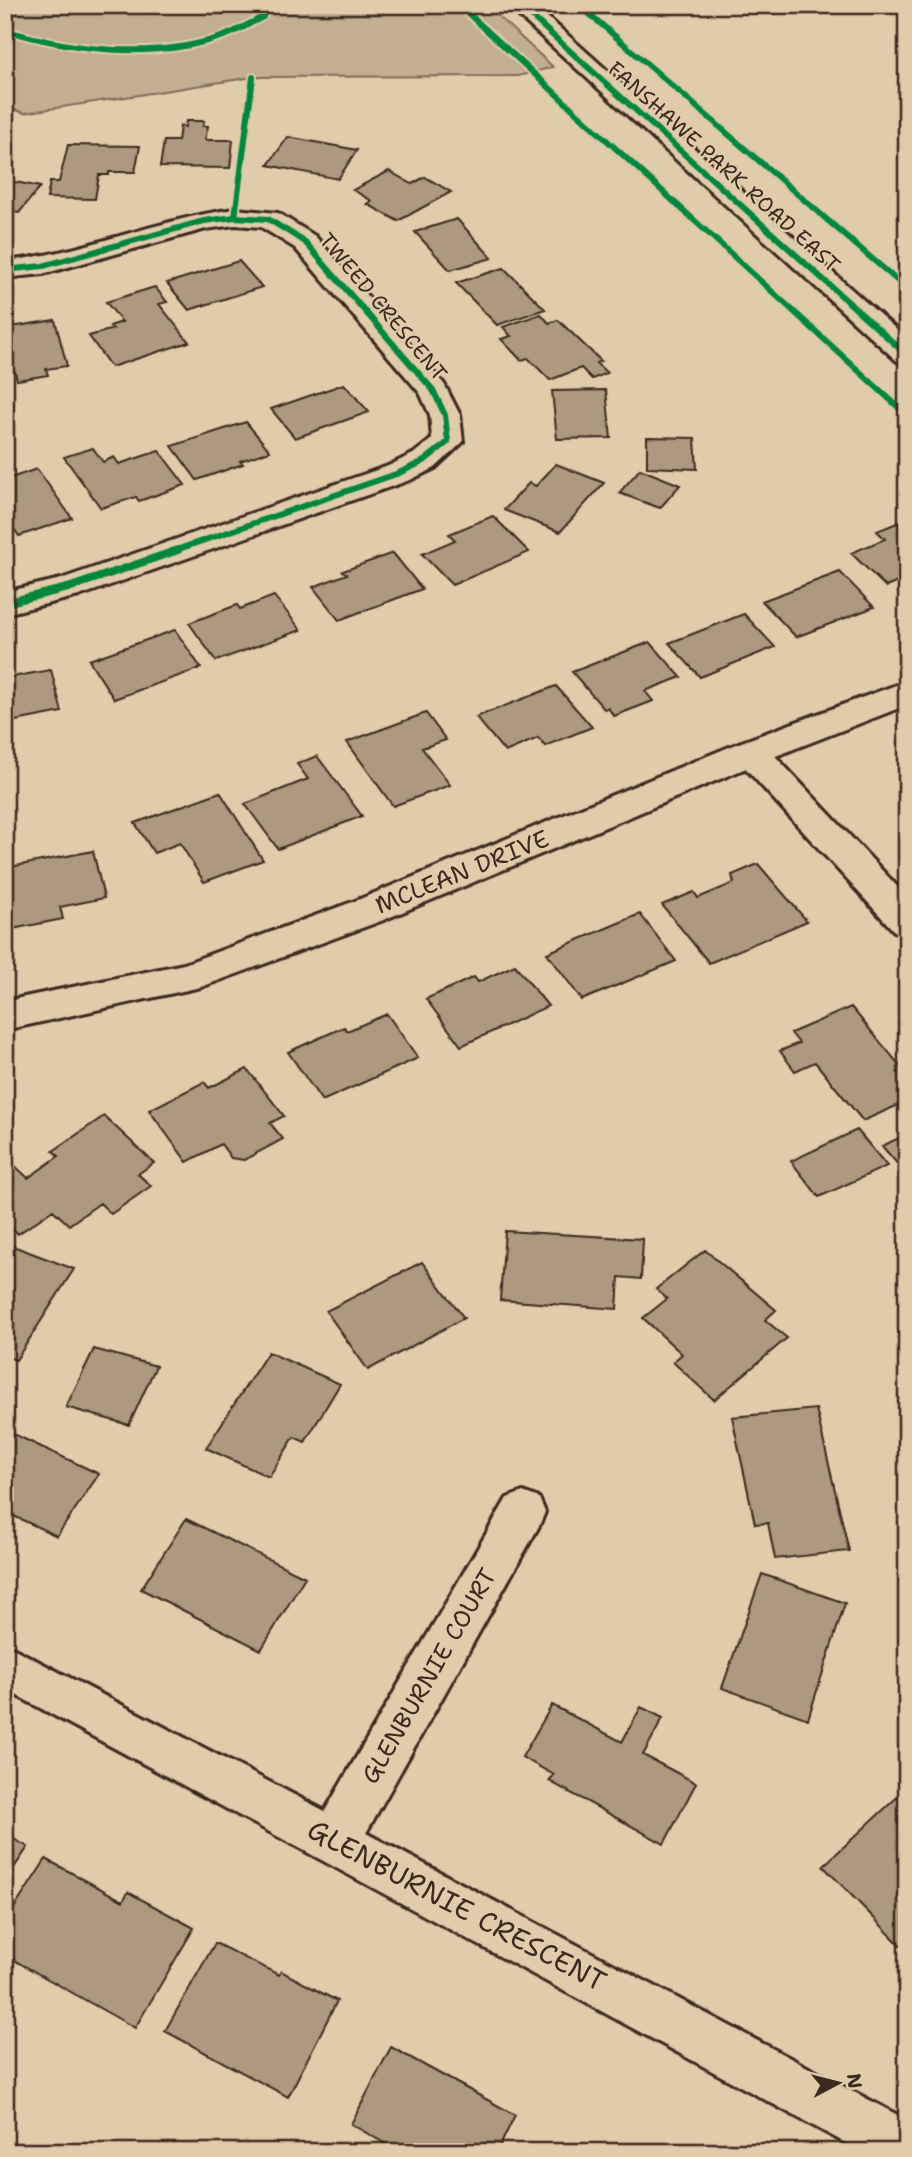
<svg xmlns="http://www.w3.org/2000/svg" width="912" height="2157" font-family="'Shantell Sans',sans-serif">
<rect width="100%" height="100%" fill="#e0cbaa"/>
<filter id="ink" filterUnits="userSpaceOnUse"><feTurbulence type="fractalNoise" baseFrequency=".0143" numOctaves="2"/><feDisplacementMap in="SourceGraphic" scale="14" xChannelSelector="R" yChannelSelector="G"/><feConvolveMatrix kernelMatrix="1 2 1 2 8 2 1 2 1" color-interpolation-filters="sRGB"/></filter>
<g filter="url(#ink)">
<path fill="#c2ae91" stroke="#7e6c58" stroke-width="2" d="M5 5H486L553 67 518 76 253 77 24 113 5 106Z"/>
<path fill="#ad997f" stroke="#3b2a1e" stroke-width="2" d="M186 121H204L203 126H208L205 140H233L230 168 160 167 164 141H178L180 126 185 127Z
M288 137 357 150 338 179 268 165Z
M68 145 140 146 135 172H109V175H99L95 199 47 198 50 182H59Z
M389 171 412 184 425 177 451 192 398 221 367 204 372 201 353 190Z
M5 180 40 187 19 213 5 211Z
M457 219 492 258 450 270 415 232Z
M239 261 262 287 189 310 167 283Z
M504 268 545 309 497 325 456 283Z
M155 287 167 302 159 304 189 342 111 367 89 336 113 329 110 326 122 322 106 302Z
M541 314 549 323 558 320 601 361 596 363 607 373 592 379 581 368 550 380 528 358 521 360 501 339 511 336 503 327Z
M55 320 67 366 46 369 48 375 17 380 15 372 8 373 10 380 5 381V342L8 341 5 328Z
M344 384 369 412 295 438 271 409Z
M606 390 611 438 557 439 552 391Z
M246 422 270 451 240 461 243 464 197 480 172 446Z
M647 437 695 438 697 469 647 467Z
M93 448 103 462 114 457 119 464 159 451 185 485 139 501 136 497 101 508 64 457Z
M556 464 604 483 560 532 504 510 529 483 536 486Z
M37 469 72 518 19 536 5 516V480Z
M640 469 680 485 660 508 619 493Z
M493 516 529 552 452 585 422 554 455 540 449 534Z
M907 519V578L886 587 851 553 885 539 877 531Z
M393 553 422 589 339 620 313 587 347 574 343 571Z
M840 572 874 607 796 637 762 601Z
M274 596 301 630 216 661 189 623 237 605 240 609Z
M744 614 775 647 700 677 669 643Z
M175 630 201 668 114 699 89 660Z
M650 642 681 677 645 691 653 701 614 716 608 708 604 709 572 672Z
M51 670 62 712 5 723V678Z
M556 686 592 727 545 746 538 738 505 752 476 717Z
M426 713 446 740 422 748 450 785 393 806 347 742Z
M317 756 362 816 278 849 245 804 308 779 297 764Z
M220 792 263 860 204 882 180 843 154 853 135 823Z
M93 851 104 898 60 907 63 919 7 930 5 868Z
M758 864 807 921 709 963 662 905 694 892 698 898 734 883 732 875Z
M640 914 676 961 582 1000 547 953Z
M515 965 548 1006 461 1046 426 999 474 977 478 982Z
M851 1007 907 1074V1101L863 1121 815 1062 795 1071 780 1051 799 1043 791 1033Z
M387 1014 418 1058 322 1101 288 1052 344 1027 347 1031Z
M247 1069 284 1116 270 1123 283 1139 244 1160 231 1158 221 1144 187 1162 149 1110 204 1082 209 1088Z
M104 1116 154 1163 138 1174 151 1186 111 1214 100 1203 69 1225 53 1210 18 1234 5 1221V1170L13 1164 28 1178 59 1156 53 1151Z
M857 1130 887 1166 819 1197 791 1161Z
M907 1134V1175L882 1146Z
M505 1231 643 1239 641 1279 619 1277 617 1309 500 1300Z
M5 1243 74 1269 16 1360 5 1356Z
M705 1250 776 1310 765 1320 787 1338 714 1400 673 1362 682 1354 643 1318 667 1299 656 1289Z
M422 1262 464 1318 368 1370 326 1311Z
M94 1349 156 1366 129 1425 66 1407Z
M268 1352 340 1384 305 1442 294 1437 269 1477 206 1448Z
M816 1409 849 1551 775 1559 768 1523 755 1524 732 1417Z
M5 1430 99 1474 57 1536 5 1512Z
M186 1519 305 1577 261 1650 141 1589Z
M762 1574 845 1603 808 1719 722 1688Z
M552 1705 622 1742 641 1707 663 1718 643 1755 696 1783 664 1844 549 1781 554 1775 522 1757Z
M907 1788V1952L823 1866Z
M5 1834 28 1847 5 1881Z
M46 1859 123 1901 128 1892 194 1928 135 2028 5 1955V1922Z
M215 1943 279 1975 281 1971 337 2001 288 2097 165 2031Z
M391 2047 515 2115 497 2152H400L351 2124Z"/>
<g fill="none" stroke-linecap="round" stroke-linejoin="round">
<defs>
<path id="minor" d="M235 209 278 213 315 236 444 384 460 415 463 442 435 468 410 480 79 596 5 614V592L61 579 388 466 413 454 432 439 430 415 420 393 295 248 261 227 235 225 206 229 43 274 5 278V261C84 253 157 219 235 209Z
M751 740 763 743 907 897V935L894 931 739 761 734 752 739 743Z
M523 1492 539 1498 545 1512 539 1526 366 1833 907 2120V2152H862L5 1689V1644L325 1811 507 1498Z"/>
<path id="tertiary" d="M907 681V705L763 761 381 921 201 987 5 1030V1001L184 964 355 901 739 743Z"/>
<path id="secondary" d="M507 5H534L907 339V364L897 361Z"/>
</defs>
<use href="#minor" stroke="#3b2a1e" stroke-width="6"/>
<use href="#tertiary" stroke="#3b2a1e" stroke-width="6"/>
<use href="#secondary" stroke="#3b2a1e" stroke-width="6"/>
<use href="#minor" fill="#e0cbaa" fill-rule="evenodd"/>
<use href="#tertiary" fill="#e0cbaa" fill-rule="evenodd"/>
<use href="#secondary" fill="#e0cbaa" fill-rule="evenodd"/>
<defs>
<path id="cycleway-far1" d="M459 5 907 415
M519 5 907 355
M579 5 907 289
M5 30C74 51 155 60 224 36 238 31 250 23 263 17L264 5
M235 217 253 77
M5 270 43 266 204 221 235 217 268 219 305 242 433 390 445 415 448 442 424 461 399 473 173 551"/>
<path id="cycleway" d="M5 603 68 588 178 550"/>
</defs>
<use href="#cycleway-far1" stroke="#e0cbaa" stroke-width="10"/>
<use href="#cycleway" stroke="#e0cbaa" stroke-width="12"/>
<use href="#cycleway-far1" stroke="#00873e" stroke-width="6"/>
<use href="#cycleway" stroke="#00873e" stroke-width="8"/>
</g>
</g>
<g text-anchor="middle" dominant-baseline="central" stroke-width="5" stroke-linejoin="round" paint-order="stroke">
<g font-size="21" fill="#3b2a1e" stroke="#e0cbaa">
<text transform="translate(724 167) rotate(42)">FANSHAWE PARK ROAD EAST</text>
<text transform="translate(383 307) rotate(50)">TWEED CRESCENT</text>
</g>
<g font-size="24" fill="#3b2a1e" stroke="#e0cbaa">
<text transform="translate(462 872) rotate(-22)">MCLEAN DRIVE</text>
<text transform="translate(429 1676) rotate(-60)">GLENBURNIE COURT</text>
</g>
<g font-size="28" fill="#3b2a1e" stroke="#e0cbaa">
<text transform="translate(457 1905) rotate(28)">GLENBURNIE CRESCENT</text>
</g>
</g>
<rect width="912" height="2157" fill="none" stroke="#e0cbaa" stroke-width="28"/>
<rect x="14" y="14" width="884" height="2129" fill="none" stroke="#3b2a1e" stroke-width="2.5" filter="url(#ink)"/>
<g transform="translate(838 2083) rotate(83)" stroke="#e0cbaa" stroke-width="5" paint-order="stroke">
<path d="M0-5L12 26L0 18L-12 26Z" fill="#3b2a1e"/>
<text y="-10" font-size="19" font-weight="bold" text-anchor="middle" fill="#3b2a1e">N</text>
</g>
</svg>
